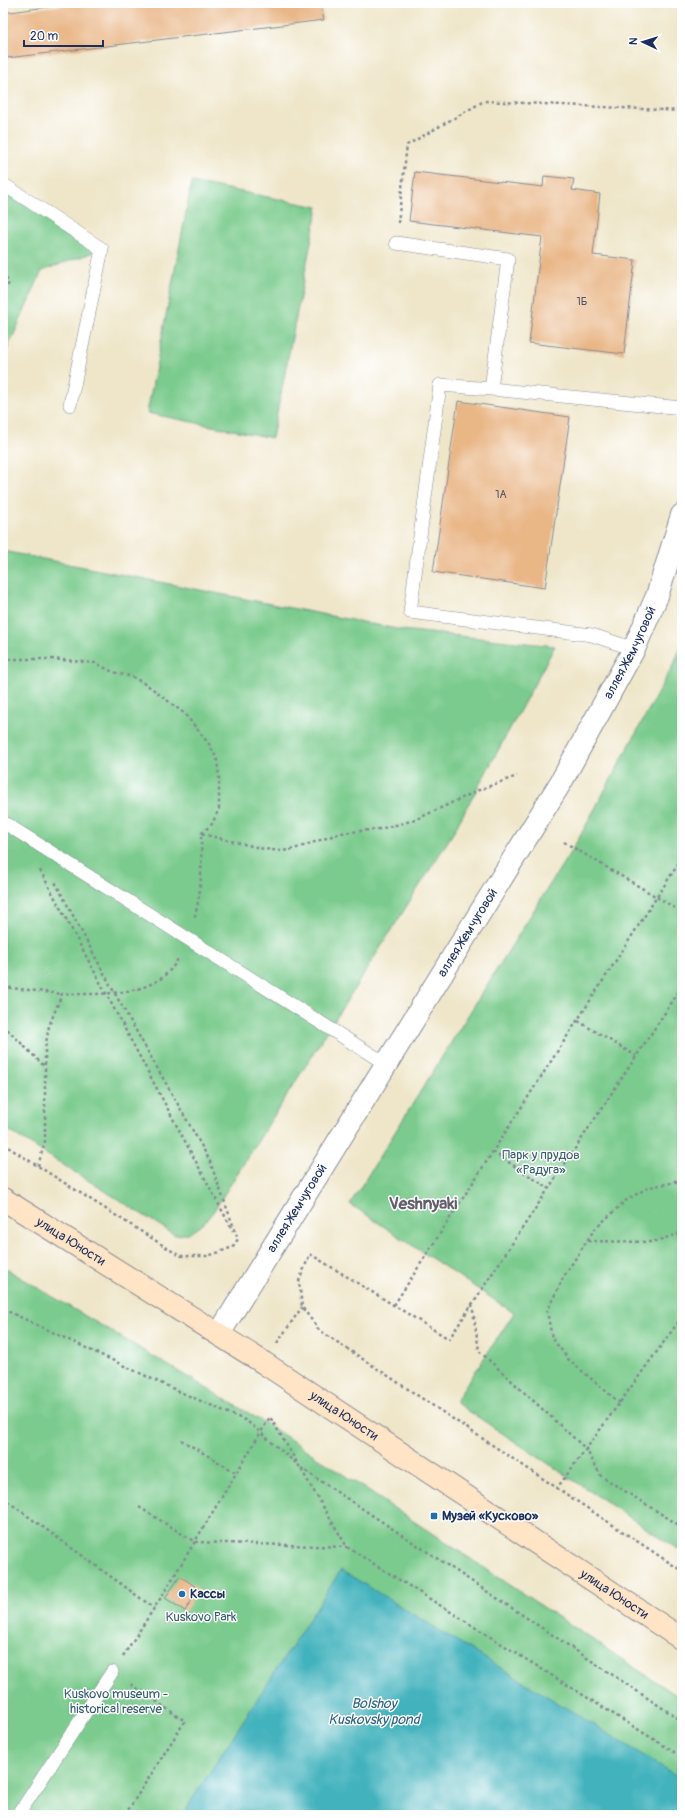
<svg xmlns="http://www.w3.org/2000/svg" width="685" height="1818" font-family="Pangolin,sans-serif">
<rect width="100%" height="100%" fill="#fff"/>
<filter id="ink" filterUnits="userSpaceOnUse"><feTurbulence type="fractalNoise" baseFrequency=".025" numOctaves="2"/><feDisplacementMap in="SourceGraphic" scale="8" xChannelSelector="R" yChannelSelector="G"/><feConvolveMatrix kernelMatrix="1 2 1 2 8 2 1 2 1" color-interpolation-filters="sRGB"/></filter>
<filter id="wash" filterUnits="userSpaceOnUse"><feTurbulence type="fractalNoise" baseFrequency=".012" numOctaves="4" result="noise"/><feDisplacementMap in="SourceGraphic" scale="16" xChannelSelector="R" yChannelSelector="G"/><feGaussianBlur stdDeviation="0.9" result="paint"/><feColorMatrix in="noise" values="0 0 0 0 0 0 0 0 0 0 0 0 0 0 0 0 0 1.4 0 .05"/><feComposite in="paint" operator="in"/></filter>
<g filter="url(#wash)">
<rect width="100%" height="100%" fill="#efe6c9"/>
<path fill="#7acb8d" stroke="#4a7d76" d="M192 182 318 207 272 438 147 413Z
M3 184 102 249 42 271 3 359Z
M3 551 402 630 555 646 453 833 213 1212C202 1225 193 1235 175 1235L3 1127Z
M682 645V1552L455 1402 514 1313 350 1204 579 838 674 663Z
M3 1267 270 1426 682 1699V1815H3Z"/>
<path fill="#43b2bd" stroke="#2f708e" d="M341 1570 682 1779V1815H182Z"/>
<g id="blocks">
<path fill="#e9b686" d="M77 3H329L321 7 324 20 7 58 3 13Z
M415 172 543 187 544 176 574 179 572 190 600 194 593 255 635 260 624 354 529 343 542 237 409 221Z
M458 401 570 417 545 588 433 572Z
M180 1576 199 1589 185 1611 165 1598Z"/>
</g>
</g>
<g filter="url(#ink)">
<use href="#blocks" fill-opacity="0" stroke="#858a94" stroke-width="1"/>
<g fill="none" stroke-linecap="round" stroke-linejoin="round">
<defs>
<path id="service" d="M3 184 102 249 70 405
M396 243 508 259 491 389 682 408
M491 389 440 385 410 612 592 635 634 649
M3 822 386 1064
M18 1815 112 1672"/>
<g id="tertiary">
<path id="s1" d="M219 1334 561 782 634 649 657 596 682 515"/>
</g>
<g id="secondary">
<path id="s2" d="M3 1199 264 1363 682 1639"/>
</g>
</defs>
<use href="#service" stroke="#858a94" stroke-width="14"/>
<use href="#tertiary" stroke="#858a94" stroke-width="24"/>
<use href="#secondary" stroke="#858a94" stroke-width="24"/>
<path stroke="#858a94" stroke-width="2.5" stroke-dasharray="3 3" stroke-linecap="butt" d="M398 223 407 145 484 101 682 111
M3 273 9 283 3 293
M3 659H52L95 663 113 672 133 677 150 687 185 714 209 744 217 759 219 777V809L212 824 201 834C202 863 202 892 194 919
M202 834 264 849 282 851 294 849 341 833 380 829 415 820 479 790 517 776
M564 842 682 912
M40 870 233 1231
M3 987 62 994
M682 987 449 1339 310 1254 299 1281 302 1307 319 1330 682 1571
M578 1021 636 1056
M3 1025 44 1066
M3 1144 180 1256H208L233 1247 238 1239 209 1159 114 992 54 880
M493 1152 548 1188
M38 1166 45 1141V1049L49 1026 62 994C93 994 146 997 168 972 173 968 176 962 179 957
M674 1182 682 1174
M675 1182 682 1186
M588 1241 652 1242 682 1233
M472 1304 479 1351 586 1449 557 1488
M394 1305 682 858
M3 1309 180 1392 247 1421 298 1465
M682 1317 586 1449 601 1476 682 1527
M277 1343 302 1307
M620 1403 569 1360 552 1338 547 1311 564 1276 594 1230 625 1201 649 1187 682 1181
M181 1440 237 1473
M301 1468 682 1721
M3 1498 154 1608
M139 1507 195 1542 347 1547
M123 1656 162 1596 270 1417 347 1547 682 1757
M125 1815 185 1721 129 1683"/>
<use href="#service" stroke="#fff" stroke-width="13"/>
<use href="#tertiary" stroke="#fff" stroke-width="22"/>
<use href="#secondary" stroke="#ffe4c6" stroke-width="22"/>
</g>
</g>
<g fill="#1f6fb2" stroke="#fff" stroke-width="1.5">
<rect x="430" y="1512" width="8" height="8" rx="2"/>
<circle cx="182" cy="1594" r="4"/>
</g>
<g text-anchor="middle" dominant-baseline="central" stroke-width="3" stroke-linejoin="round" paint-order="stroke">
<g font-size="11" fill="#4e5168">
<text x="582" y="301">1Б</text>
<text x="501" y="494">1А</text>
</g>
<g font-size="13" fill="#1b2f5e" stroke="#fff">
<text stroke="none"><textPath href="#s1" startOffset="796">аллея Жемчуговой</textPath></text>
<text stroke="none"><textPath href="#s1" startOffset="472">аллея Жемчуговой</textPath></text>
<text stroke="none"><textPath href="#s1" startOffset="148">аллея Жемчуговой</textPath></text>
<text stroke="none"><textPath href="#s2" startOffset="80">улица Юности</textPath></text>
<text stroke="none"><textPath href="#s2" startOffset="404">улица Юности</textPath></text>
<text stroke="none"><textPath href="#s2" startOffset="728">улица Юности</textPath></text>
</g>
<g font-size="13" fill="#385e6c" stroke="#fff">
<text x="541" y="1155">Парк у прудов<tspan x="541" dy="15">«Радуга»</tspan></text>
<text x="201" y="1617">Kuskovo Park</text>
<text x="116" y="1694">Kuskovo museum -<tspan x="116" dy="15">historical reserve</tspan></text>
</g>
<g font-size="13" font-weight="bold" fill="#1b2f5e" stroke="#fff" text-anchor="start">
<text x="442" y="1516">Музей «Кусково»</text>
<text x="190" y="1594">Кассы</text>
</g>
<g font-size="14" font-style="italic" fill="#2b6384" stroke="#fff">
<text x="374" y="1703">Bolshoy<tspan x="374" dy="16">Kuskovsky pond</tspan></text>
</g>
<g font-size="17" font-weight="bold" fill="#635e6c" stroke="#fff">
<text x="423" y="1203">Veshnyaki</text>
</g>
</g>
<rect width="685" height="1818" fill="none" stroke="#fff" stroke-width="16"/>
<g transform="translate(643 42) rotate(274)" stroke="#ffffff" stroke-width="3" paint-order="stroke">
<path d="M0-3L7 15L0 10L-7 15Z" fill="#1b2f5e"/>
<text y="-6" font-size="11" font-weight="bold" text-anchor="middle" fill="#1b2f5e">N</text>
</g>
<path d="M24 40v6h79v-6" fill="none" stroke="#1b2f5e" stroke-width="2"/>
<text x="30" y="40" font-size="12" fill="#1b2f5e" stroke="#ffffff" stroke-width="3" paint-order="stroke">20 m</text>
</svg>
